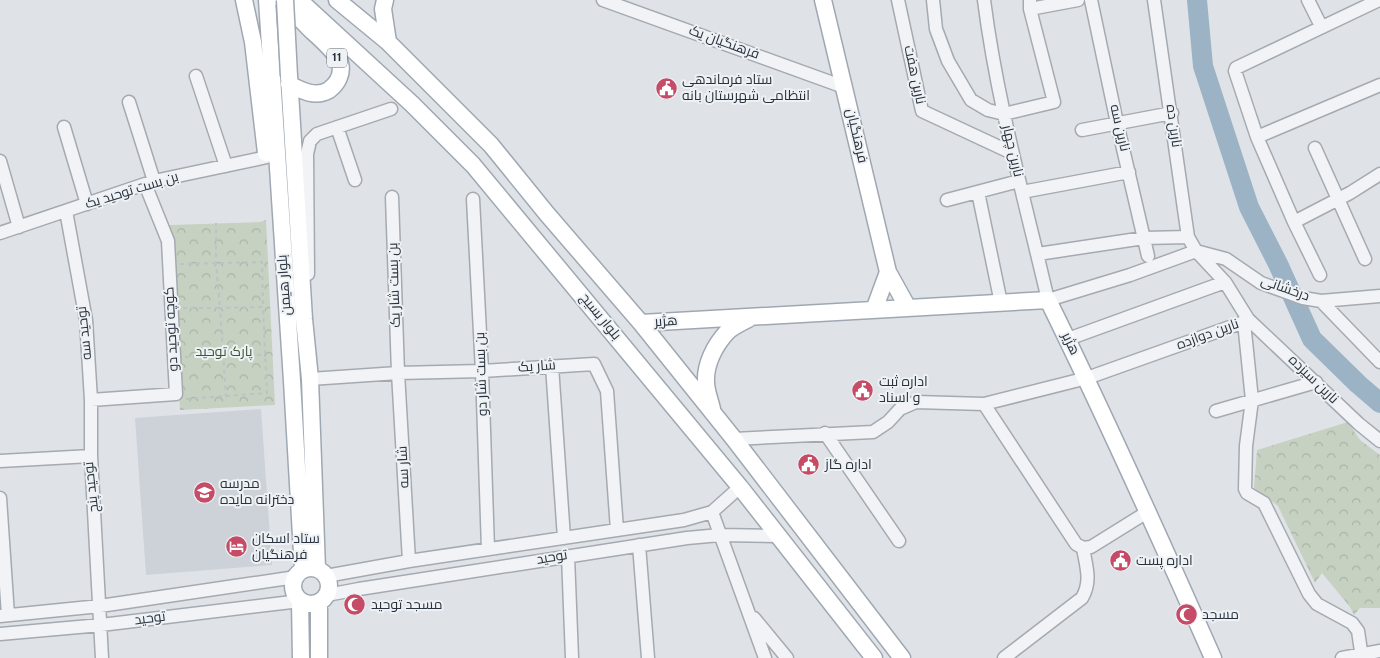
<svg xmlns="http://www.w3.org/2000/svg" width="1380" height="658" font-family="Overpass,Cairo,sans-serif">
<defs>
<pattern id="park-crowns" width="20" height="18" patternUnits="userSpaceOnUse" patternTransform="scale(1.25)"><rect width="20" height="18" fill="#c6d1c1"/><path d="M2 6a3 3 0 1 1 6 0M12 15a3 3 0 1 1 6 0" fill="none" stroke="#aab4a7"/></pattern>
</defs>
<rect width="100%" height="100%" fill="#dfe3e7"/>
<path fill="#cdd2d9" d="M261 409 272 565 146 575 135 418Z"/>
<path fill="url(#park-crowns)" d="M266 220 275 405 180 410 170 225 260 222Z
M1348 422 1360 440 1380 455V608H1360L1354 615 1350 607 1322 573 1315 583 1278 506 1254 488 1257 450Z"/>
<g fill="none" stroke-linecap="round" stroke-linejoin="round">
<path stroke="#9cb3c5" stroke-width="20" d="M1197 0 1203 66 1249 207 1278 264 1312 339 1358 384 1380 403"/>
<defs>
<path id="minor" d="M603 0 844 87
M898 0 922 111 1012 153
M933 0 936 29 948 61 971 100 988 110 1004 114 1054 102 1030 9V0
M984 0C997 102 1025 201 1048 300L1130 275 1196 251
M1091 0 1117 123 1148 256
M1308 0 1321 26
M1030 9 1078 0
M196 76 226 166
M129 102 154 181
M64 127 87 204
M337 127 355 180
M1082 130 1172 113
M1257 137 1380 85
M1315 148 1365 259
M0 161 19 227
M978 192 1001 303
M1022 192 1129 172
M392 197 398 373 409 561
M473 199 482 371 488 549
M947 200 1019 181
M66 211 86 320 91 400V456L102 658
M1294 222 1350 193 1380 174
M0 233 154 181 267 157
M1196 251 1226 259 1261 283 1303 298 1321 301 1380 296
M1038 254 1144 238 1188 237
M308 274 307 154 310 141 317 134 391 109
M1320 275 1294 222 1257 137 1235 71 1236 68 1379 0
M1321 301 1380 362
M1248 319 1359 424 1380 441
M1244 322 1252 400 1246 446 1245 489 1247 493 1264 503 1309 594 1317 604 1352 623 1358 631 1362 658
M1068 339 1225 282
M552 366 564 538
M310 379 398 373 482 371 594 364 607 391 617 530
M91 400 176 394 168 241 145 184
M984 404 1076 544 1083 548 1091 547 1149 511
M1216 411 1316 382
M825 433 899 541
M734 439 873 432 888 422 900 409 916 402 984 404 1087 378 1244 322 1248 319 1225 282 1196 251 1188 237 1154 0
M0 461 91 456
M0 498 8 615
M712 512 765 658
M639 545 648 658
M568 556 572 658
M326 576 409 561 684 520 712 512 740 487
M327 595 359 589 687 538 720 535 777 536
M0 616 100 606 296 577
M754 618 787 658
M0 634 101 625 300 601
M1004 658 1082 598C1092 581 1086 566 1083 548
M1342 658 1380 651"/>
<path id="major" d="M244 0 253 42 266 153
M267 0 292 381 303 570
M282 0C291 9 300 19 309 28 318 37 336 51 340 63 343 74 337 84 329 90 316 98 302 91 289 84
M299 0 412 104 473 165 740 487 874 658
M337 0 388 42 491 145 547 214 641 323 734 439 902 658
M385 0 383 9 388 42
M823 0 888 272 908 308
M289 76 304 319 310 379 317 569
M874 310 888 272
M641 323 1048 300C1106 418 1160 538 1213 658
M712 409C710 400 706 391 706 382 705 364 715 345 727 332 733 326 743 322 750 318
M293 586a18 18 0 1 1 36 0a18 18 0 1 1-36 0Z
M300 601 301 658
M319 603V658"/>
</defs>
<use href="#minor" stroke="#a5aab1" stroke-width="15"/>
<use href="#major" stroke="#9fa8b2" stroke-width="19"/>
<path stroke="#bec1c6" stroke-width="2" stroke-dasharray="4 4" stroke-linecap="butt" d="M180 264 262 262 263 306
M183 308H220L216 263V223
M185 357 222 354 265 355
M186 399 267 393 263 307 220 308 226 397"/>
<use href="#minor" stroke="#f2f3f6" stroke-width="12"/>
<use href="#major" stroke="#fff" stroke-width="16"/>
<defs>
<path id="major-bridge" d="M285 0 289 76"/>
</defs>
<use href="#major-bridge" stroke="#9fa8b2" stroke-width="19" stroke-linecap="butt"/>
<use href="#major-bridge" stroke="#fff" stroke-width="16"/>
</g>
<defs>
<symbol id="civic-disc" viewBox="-11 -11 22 22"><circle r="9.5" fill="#c54b67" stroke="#eef2f5"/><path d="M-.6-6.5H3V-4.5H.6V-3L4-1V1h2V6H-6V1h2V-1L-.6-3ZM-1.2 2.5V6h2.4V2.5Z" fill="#fff"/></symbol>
<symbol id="school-disc" viewBox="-11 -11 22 22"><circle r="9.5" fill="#c54b67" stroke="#eef2f5"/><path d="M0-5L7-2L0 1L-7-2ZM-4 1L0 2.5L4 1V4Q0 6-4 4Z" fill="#fff"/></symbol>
<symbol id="hotel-disc" viewBox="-11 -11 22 22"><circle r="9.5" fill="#c54b67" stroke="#eef2f5"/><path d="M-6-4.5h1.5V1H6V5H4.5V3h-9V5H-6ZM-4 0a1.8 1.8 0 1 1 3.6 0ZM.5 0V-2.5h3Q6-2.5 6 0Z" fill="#fff"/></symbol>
<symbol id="mosque-disc" viewBox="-11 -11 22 22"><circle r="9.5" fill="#c54b67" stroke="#eef2f5"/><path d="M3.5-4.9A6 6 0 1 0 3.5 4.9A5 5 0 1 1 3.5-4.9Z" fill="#fff"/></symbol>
</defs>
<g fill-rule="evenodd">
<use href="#civic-disc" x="654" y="76" width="25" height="25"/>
<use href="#civic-disc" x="850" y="378" width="25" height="25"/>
<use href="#civic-disc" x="796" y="452" width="25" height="25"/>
<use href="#school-disc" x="192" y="480" width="25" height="25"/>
<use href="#hotel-disc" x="224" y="534" width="25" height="25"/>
<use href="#civic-disc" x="1108" y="548" width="25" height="25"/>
<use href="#mosque-disc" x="342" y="592" width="25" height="25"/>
<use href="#mosque-disc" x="1174" y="602" width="25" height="25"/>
</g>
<g text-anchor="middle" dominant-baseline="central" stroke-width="4" stroke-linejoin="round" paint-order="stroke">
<rect fill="#eef2f5" stroke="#646c75" stroke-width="1" x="327" y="48.5" width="20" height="19" rx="4"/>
<g font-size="12" font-weight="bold" fill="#29323e">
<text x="337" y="58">11</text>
</g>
<g font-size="14" fill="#29323e" stroke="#eef2f5">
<text transform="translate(724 43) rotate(20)">فرهنگیان یک</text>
<text transform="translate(914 75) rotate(78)">نارین هفت</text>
<text transform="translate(1173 126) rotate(82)">نارین ده</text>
<text transform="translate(1119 128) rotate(77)">نارین سه</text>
<text transform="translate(856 136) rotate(77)">فرهنگیان</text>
<text transform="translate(1012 151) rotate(77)">نارین چهار</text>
<text transform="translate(132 191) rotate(-17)">بن بست توحید یک</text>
<text transform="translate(285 285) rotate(-94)">بلوار هیمن</text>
<text transform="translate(395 285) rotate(-92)">بن بست شار یک</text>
<text transform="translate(1285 289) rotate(20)">درخشانی</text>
<text transform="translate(600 317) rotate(51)">بلوار بسیج</text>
<text transform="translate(666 322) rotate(-4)">هژیر</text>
<text transform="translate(172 329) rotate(-93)">کوچه توحید دو</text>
<text transform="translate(85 333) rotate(-96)">توحید سه</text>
<text transform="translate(1208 335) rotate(-20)">نارین دوازده</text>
<text transform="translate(1070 344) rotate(64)">هژیر</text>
<text transform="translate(537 367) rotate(-4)">شار یک</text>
<text transform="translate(482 374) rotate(-92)">بن بست شار دو</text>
<text transform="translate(1313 380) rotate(44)">نارین سیزده</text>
<text transform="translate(404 467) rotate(-93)">شار سه</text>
<text transform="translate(92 487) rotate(-96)">توحید پنج</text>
<text transform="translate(552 558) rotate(-9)">توحید</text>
<text transform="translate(150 619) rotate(-7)">توحید</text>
</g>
<g font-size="14" fill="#29323e" stroke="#eef2f5" text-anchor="start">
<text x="682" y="80">ستاد فرماندهی<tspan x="682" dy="16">انتظامی شهرستان بانه</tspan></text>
<text x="879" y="382">اداره ثبت<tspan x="879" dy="16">و اسناد</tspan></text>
<text x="825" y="465">اداره گاز</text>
<text x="220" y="484">مدرسه<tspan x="220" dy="16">دخترانه مایده</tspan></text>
<text x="252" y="539">ستاد اسکان<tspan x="252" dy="16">فرهنگیان</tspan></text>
<text x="1136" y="561">اداره پست</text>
<text x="371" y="605">مسجد توحید</text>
<text x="1202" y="615">مسجد</text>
</g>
<g font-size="14" fill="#405837" stroke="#eef2f5">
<text x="224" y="352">پارک توحید</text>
</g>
</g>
</svg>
